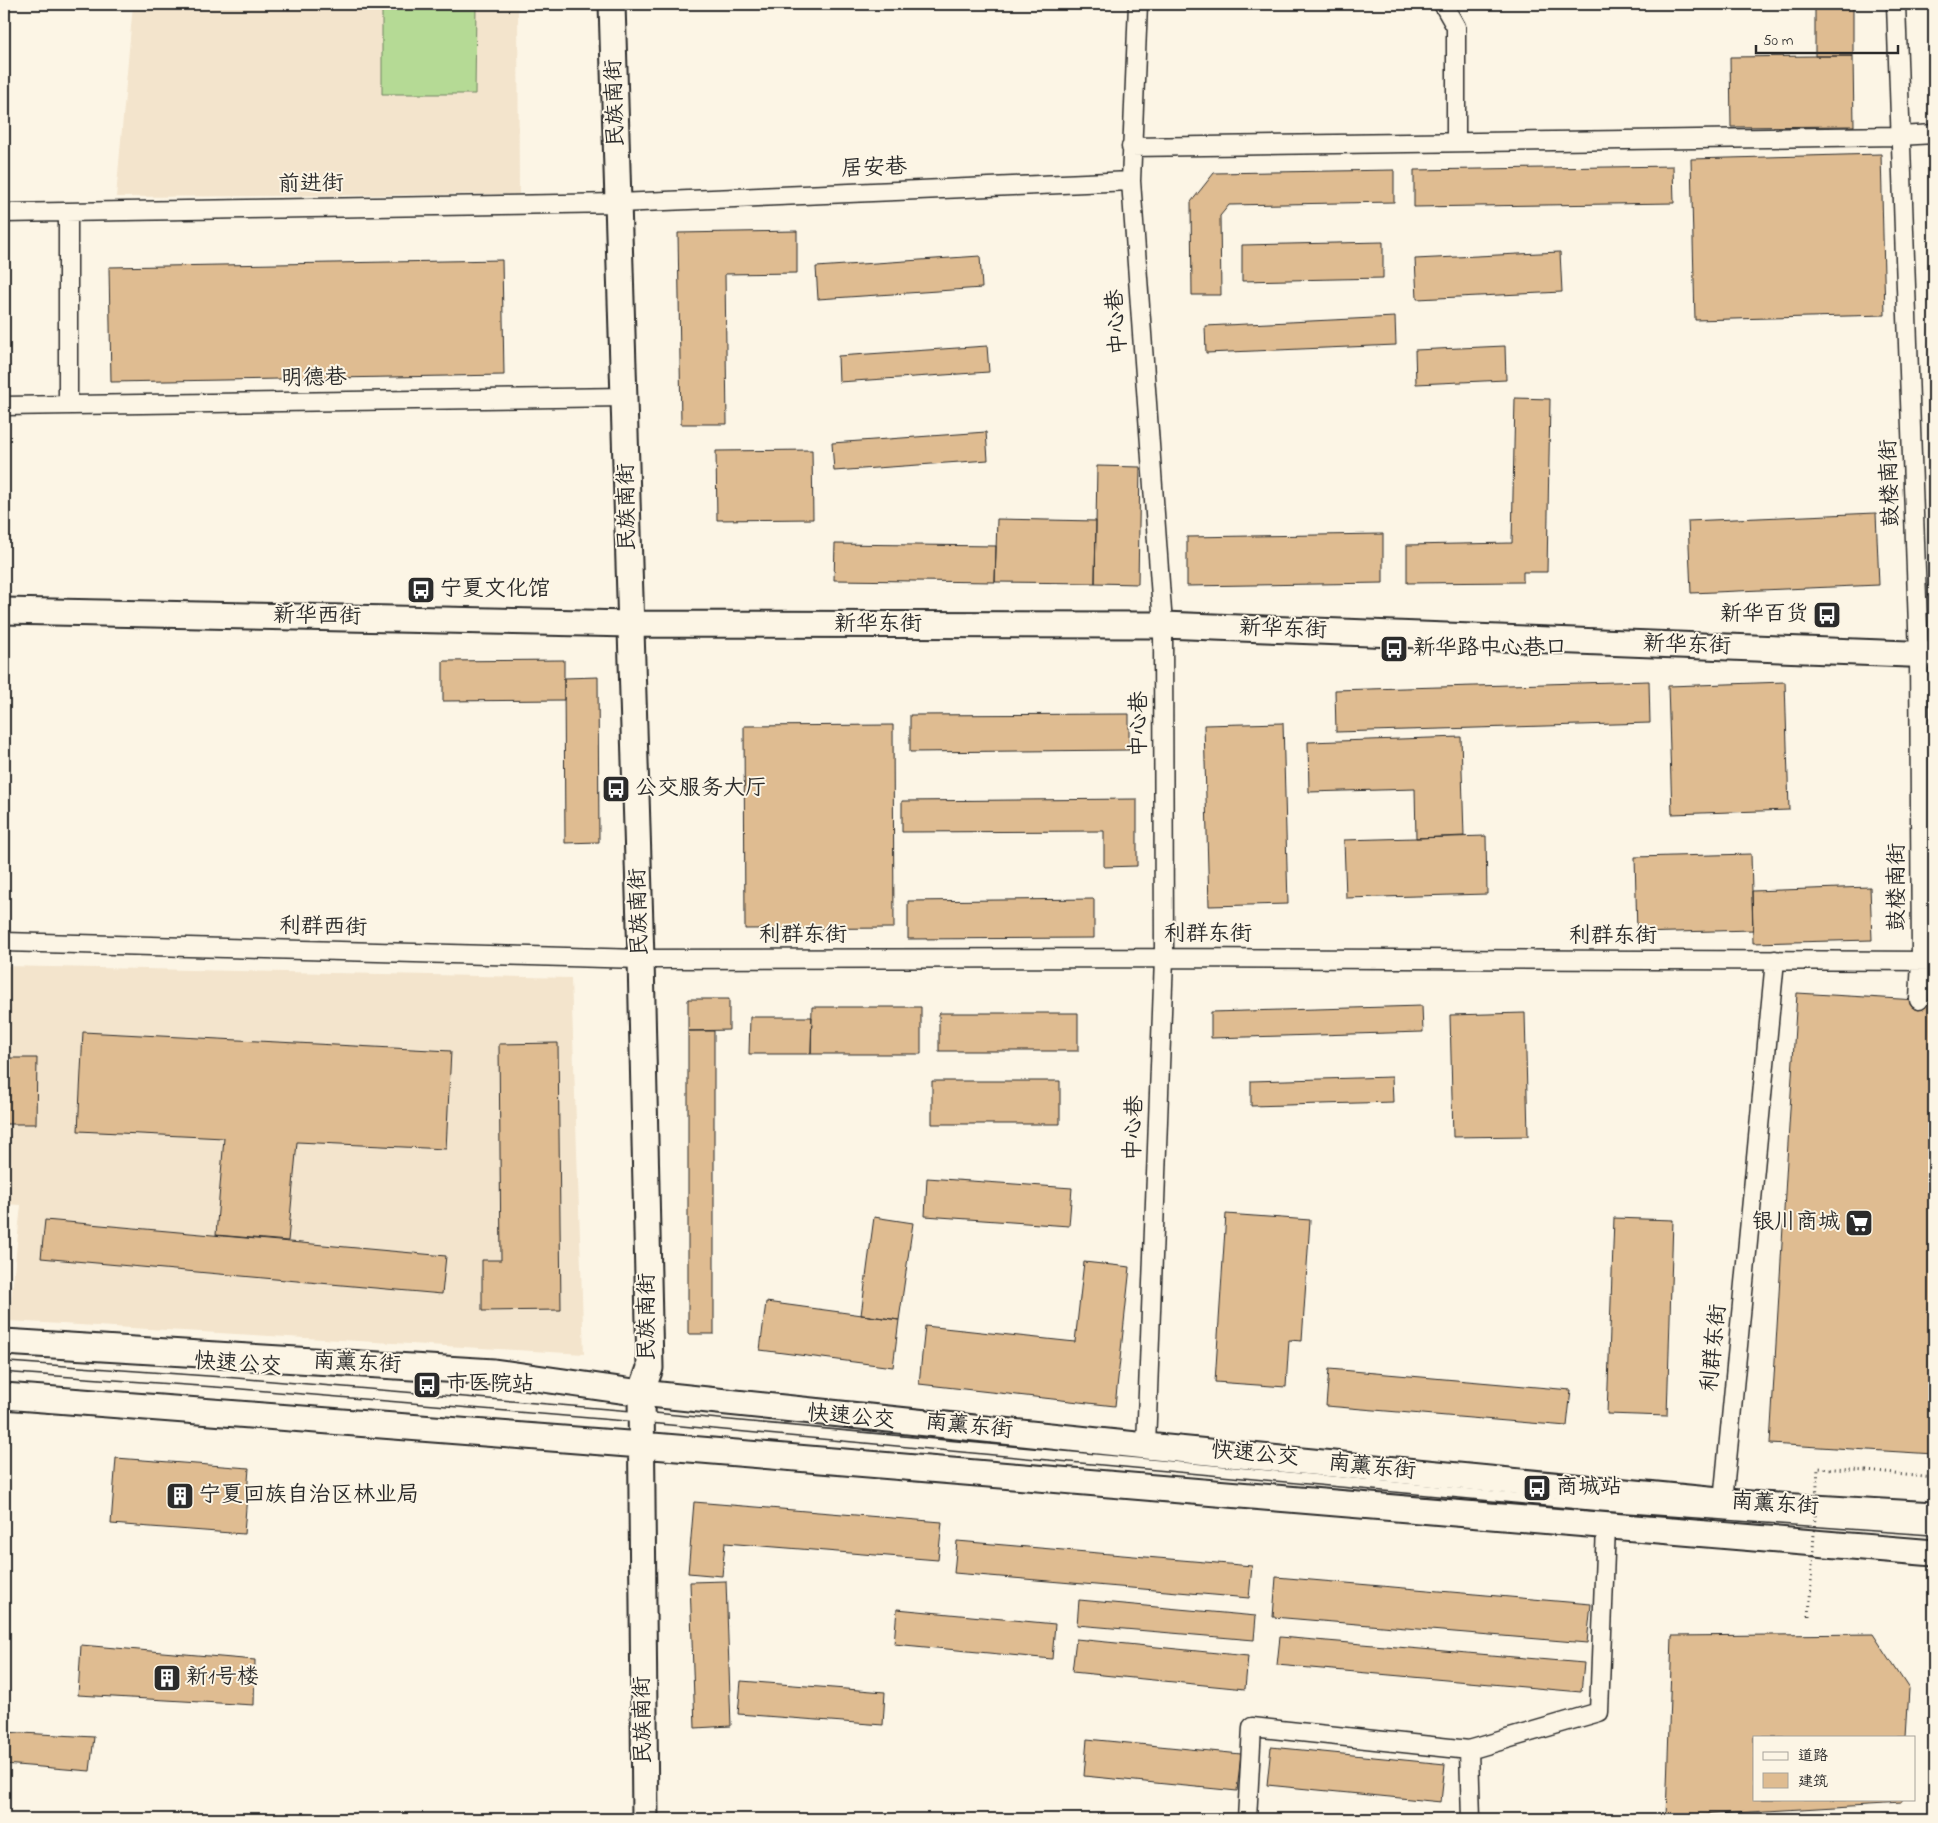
<svg xmlns="http://www.w3.org/2000/svg" width="1938" height="1823" font-family="'Indie Flower','LXGW WenKai TC',sans-serif">
<rect width="100%" height="100%" fill="#fcf5e5"/>
<filter id="ink" filterUnits="userSpaceOnUse"><feTurbulence type="fractalNoise" baseFrequency=".02" numOctaves="2"/><feDisplacementMap in="SourceGraphic" scale="10" xChannelSelector="R" yChannelSelector="G"/><feConvolveMatrix kernelMatrix="1 2 1 2 8 2 1 2 1" color-interpolation-filters="sRGB"/></filter>
<g filter="url(#ink)">
<path fill="#f3e4cc" d="M133 4H518L519 194 116 197Z
M1934 144V380L1930 145Z
M4 966 571 978 584 1354 9 1321 21 1205 4 1204Z"/>
<path fill="#b5da95" stroke="#708260" d="M382 4H476L475 94H382Z"/>
<path fill="#dfbc91" stroke="#2b2b2b" d="M1815 4H1853V56H1815Z
M1815 56H1853L1854 126 1731 127 1730 57Z
M1881 154 1885 315 1695 320 1691 159Z
M1673 166 1674 203 1414 207V170Z
M1394 170V202L1229 205 1220 216 1221 295H1192L1191 202 1214 173Z
M797 231V273L725 274 727 424H681L678 233Z
M1383 242V278L1242 281V245Z
M1560 252 1562 292 1417 299 1415 259Z
M980 256 982 288 818 299 816 267Z
M502 260 504 375 111 382 109 267Z
M1395 317 1396 345 1206 353 1205 326Z
M987 346 989 372 839 382 838 356Z
M1505 346 1506 380 1416 384 1415 350Z
M1515 398 1550 399 1547 572H1523V582L1407 583V545L1512 543Z
M986 432 988 460 834 471 832 443Z
M812 450 813 519 717 520 716 451Z
M1097 466 1140 467 1138 584 1095 583Z
M1876 513 1879 585 1691 593 1688 521Z
M997 519 1096 521 1095 583 995 582Z
M1383 534V583L1187 586V537Z
M835 544 996 546 995 582 834 580Z
M564 660V700L443 701V661Z
M598 677 599 842 565 843 564 678Z
M1649 681 1650 723 1336 732 1335 690Z
M1785 682 1789 810 1672 814 1668 686Z
M1129 714V750L910 752V715Z
M1283 723 1288 904 1209 906 1204 725Z
M893 725 894 928 745 929 744 726Z
M1461 737 1464 836 1416 838 1415 789 1309 792 1308 742Z
M1137 799V866L1104 867V831L902 832V801Z
M1486 836 1487 894 1346 898 1344 840Z
M1751 854 1753 930 1637 933 1635 857Z
M1870 887 1872 940 1753 943 1752 891Z
M1094 899V938L908 939V901Z
M1797 993 1934 1001V1454L1770 1444Z
M688 999H729V1030L688 1031Z
M1422 1006 1423 1032 1211 1038V1012Z
M812 1007H921V1054H811Z
M939 1013H1078V1051H939Z
M1525 1013 1528 1136 1453 1137 1450 1015Z
M750 1017H812L811 1054H749Z
M688 1031H714V1334H688Z
M83 1032 451 1051 446 1149 297 1142 288 1241 216 1235 224 1138 78 1131Z
M558 1043 561 1310 482 1311V1260H501L499 1044Z
M4 1058H37L36 1124H4Z
M1392 1077 1393 1102 1251 1106V1081Z
M932 1081H1060V1124H932Z
M927 1178 1072 1188 1069 1226 925 1216Z
M1226 1214 1310 1220 1302 1341 1289 1340 1286 1387 1215 1382Z
M874 1217 913 1223 899 1320 861 1315Z
M1614 1218 1673 1220 1667 1416 1607 1414Z
M45 1220 446 1256 442 1294 41 1258Z
M1084 1262 1130 1267 1115 1406 919 1384 925 1326 1075 1342Z
M766 1302 899 1320 893 1367 760 1350Z
M1329 1369 1571 1390 1567 1426 1326 1406Z
M116 1458 249 1468 244 1534 111 1524Z
M694 1502 942 1522 938 1560 725 1543 722 1576 688 1573Z
M957 1541 1252 1566 1249 1598 954 1573Z
M1276 1577 1591 1604 1587 1643 1273 1617Z
M726 1581 731 1726 695 1728 690 1582Z
M1079 1600 1256 1616 1254 1640 1077 1625Z
M897 1609 1055 1624 1052 1659 894 1644Z
M1873 1634 1909 1689 1906 1737H1754V1799H1902V1803L1666 1817 1672 1636Z
M1280 1637 1584 1663 1581 1692 1277 1665Z
M1076 1639 1248 1656 1245 1689 1072 1672Z
M81 1645 255 1660 254 1705 78 1695Z
M741 1681 885 1692 883 1725 738 1714Z
M4 1732 94 1737 90 1771 4 1764Z
M1087 1739 1241 1754 1237 1791 1084 1776Z
M1271 1747 1445 1764 1441 1802 1267 1785Z
M1920 1814V1819H1883V1815Z"/>
<g fill="none" stroke-linecap="round" stroke-linejoin="round">
<defs>
<path id="lane" d="M4 1367 233 1383 641 1417 1602 1506 1934 1530"/>
<path id="street" d="M1138 4 1131 181 1163 625 1164 958 1146 1446
M1443 4 1456 27V142
M1896 4 1919 655 1921 960 1919 1000
M1131 147 1900 136 1934 134
M4 213 619 203 1131 181
M68 405V212
M4 406 625 397
M4 942 641 959 1164 958 1934 961
M1723 1502 1775 960
M1469 1750 1599 1712 1606 1526
M1247 1819 1252 1727 1469 1750 1471 1819"/>
<path id="secondary" d="M612 4 641 959 650 1368 641 1393 645 1819
M4 611 631 624 1163 625 1934 655
M4 1342 494 1372 641 1393 1146 1446 1761 1505 1934 1515
M4 1396 641 1445 1934 1553"/>
</defs>
<use href="#lane" stroke="#2b2b2b" stroke-width="12"/>
<use href="#street" stroke="#2b2b2b" stroke-width="21"/>
<use href="#secondary" stroke="#2b2b2b" stroke-width="29"/>
<path stroke="#2b2b2b" stroke-width="3" stroke-dasharray="1 4" stroke-linecap="butt" d="M1866 1471 1934 1478"/>
<use href="#lane" stroke="#fcf5e5" stroke-width="9"/>
<use href="#street" stroke="#fcf5e5" stroke-width="18"/>
<use href="#secondary" stroke="#fcf5e5" stroke-width="25"/>
<path stroke="#2b2b2b" stroke-width="3" stroke-dasharray="1 4" stroke-linecap="butt" d="M1809 1616 1818 1468 1866 1471"/>
</g>
</g>
<defs>
<symbol id="bus-square" viewBox="-11 -11 22 22"><rect x="-9" y="-9" width="18" height="18" rx="4" fill="#2b2b2b" stroke="#fcf5e5"/><path d="M-5-6H5V4H4V6H2V4H-2V6H-4V4H-5ZM-3.5-4V0h7V-4ZM-3.5 1.2v1.5H-2V1.2ZM2 1.2v1.5H3.5V1.2Z" fill="#fff"/></symbol>
<symbol id="supermarket-square" viewBox="-11 -11 22 22"><rect x="-9" y="-9" width="18" height="18" rx="4" fill="#2b2b2b" stroke="#fcf5e5"/><path d="M-6-5.5h2.5l.6 2H6L4.5 2H-2.5L-4.4-4H-6ZM-1.5 3.2a1.3 1.3 0 1 0 .1 0ZM3 3.2a1.3 1.3 0 1 0 .1 0Z" fill="#fff"/></symbol>
<symbol id="building-square" viewBox="-11 -11 22 22"><rect x="-9" y="-9" width="18" height="18" rx="4" fill="#2b2b2b" stroke="#fcf5e5"/><path d="M-4-6H4V6H1V3H-1V6H-4ZM-2.5-4.3h1.7v1.8h-1.7ZM.8-4.3h1.7v1.8H.8ZM-2.5-1h1.7V.8h-1.7ZM.8-1h1.7V.8H.8Z" fill="#fff"/></symbol>
</defs>
<g fill-rule="evenodd">
<use href="#bus-square" x="405" y="574" width="32" height="32"/>
<use href="#bus-square" x="1811" y="599" width="32" height="32"/>
<use href="#bus-square" x="1378" y="633" width="32" height="32"/>
<use href="#bus-square" x="600" y="773" width="32" height="32"/>
<use href="#supermarket-square" x="1843" y="1207" width="32" height="32"/>
<use href="#bus-square" x="411" y="1369" width="32" height="32"/>
<use href="#bus-square" x="1521" y="1472" width="32" height="32"/>
<use href="#building-square" x="164" y="1480" width="32" height="32"/>
<use href="#building-square" x="151" y="1662" width="32" height="32"/>
</g>
<g text-anchor="middle" dominant-baseline="central" stroke-width="4" stroke-linejoin="round" paint-order="stroke">
<g font-size="22" fill="#2b2b2b" stroke="#fcf5e5">
<text transform="translate(616 103) rotate(-92)">民族南街</text>
<text transform="translate(874 169) rotate(-2)">居安巷</text>
<text transform="translate(311 185) rotate(-1)">前进街</text>
<text transform="translate(1118 322) rotate(-94)">中心巷</text>
<text transform="translate(314 379) rotate(-1)">明德巷</text>
<text transform="translate(1891 483) rotate(-92)">鼓楼南街</text>
<text transform="translate(628 507) rotate(-91)">民族南街</text>
<text transform="translate(317 617) rotate(1)">新华西街</text>
<text x="878" y="625">新华东街</text>
<text transform="translate(1283 630) rotate(2)">新华东街</text>
<text transform="translate(1687 646) rotate(2)">新华东街</text>
<text transform="translate(1140 724) rotate(-90)">中心巷</text>
<text transform="translate(1898 887) rotate(-90)">鼓楼南街</text>
<text transform="translate(640 912) rotate(-92)">民族南街</text>
<text transform="translate(323 928) rotate(1)">利群西街</text>
<text x="1208" y="935">利群东街</text>
<text x="803" y="936">利群东街</text>
<text x="1613" y="937">利群东街</text>
<text transform="translate(1135 1128) rotate(-88)">中心巷</text>
<text transform="translate(648 1317) rotate(-90)">民族南街</text>
<text transform="translate(1715 1348) rotate(-84)">利群东街</text>
<text transform="translate(357 1364) rotate(3)">南薰东街</text>
<text transform="translate(238 1365) rotate(4)">快速公交</text>
<text transform="translate(851 1418) rotate(5)">快速公交</text>
<text transform="translate(969 1427) rotate(6)">南薰东街</text>
<text transform="translate(1255 1455) rotate(5)">快速公交</text>
<text transform="translate(1372 1468) rotate(6)">南薰东街</text>
<text transform="translate(1775 1505) rotate(4)">南薰东街</text>
<text transform="translate(644 1720) rotate(-91)">民族南街</text>
</g>
<g font-size="22" fill="#2b2b2b" stroke="#fcf5e5" text-anchor="start">
<text x="440" y="590">宁夏文化馆</text>
<text x="1808" y="615" text-anchor="end">新华百货</text>
<text x="1413" y="649">新华路中心巷口</text>
<text x="635" y="789">公交服务大厅</text>
<text x="1840" y="1223" text-anchor="end">银川商城</text>
<text x="446" y="1385">市医院站</text>
<text x="1556" y="1488">商城站</text>
<text x="199" y="1496">宁夏回族自治区林业局</text>
<text x="186" y="1678">新1号楼</text>
</g>
</g>
<rect width="1938" height="1823" fill="none" stroke="#fcf5e5" stroke-width="20"/>
<rect x="10" y="10" width="1918" height="1803" fill="none" stroke="#2b2b2b" stroke-width="2" filter="url(#ink)"/>
<rect x="1753" y="1736" width="162" height="65" fill="#fcf5e5" stroke="#a8a49b"/>
<rect x="1763" y="1752" width="25" height="8" fill="#fcf5e5" stroke="#a8a49b"/>
<text x="1798" y="1760" font-size="15" fill="#2b2b2b">道路</text>
<rect x="1763" y="1773" width="25" height="15" fill="#dfbc91" stroke="#a8a49b"/>
<text x="1798" y="1786" font-size="15" fill="#2b2b2b">建筑</text>
<path d="M1756 45v8h142v-8" fill="none" stroke="#2b2b2b" stroke-width="2.5"/>
<text x="1763" y="45" font-size="15" fill="#2b2b2b" stroke="#fcf5e5" stroke-width="4" paint-order="stroke">50 m</text>
</svg>
